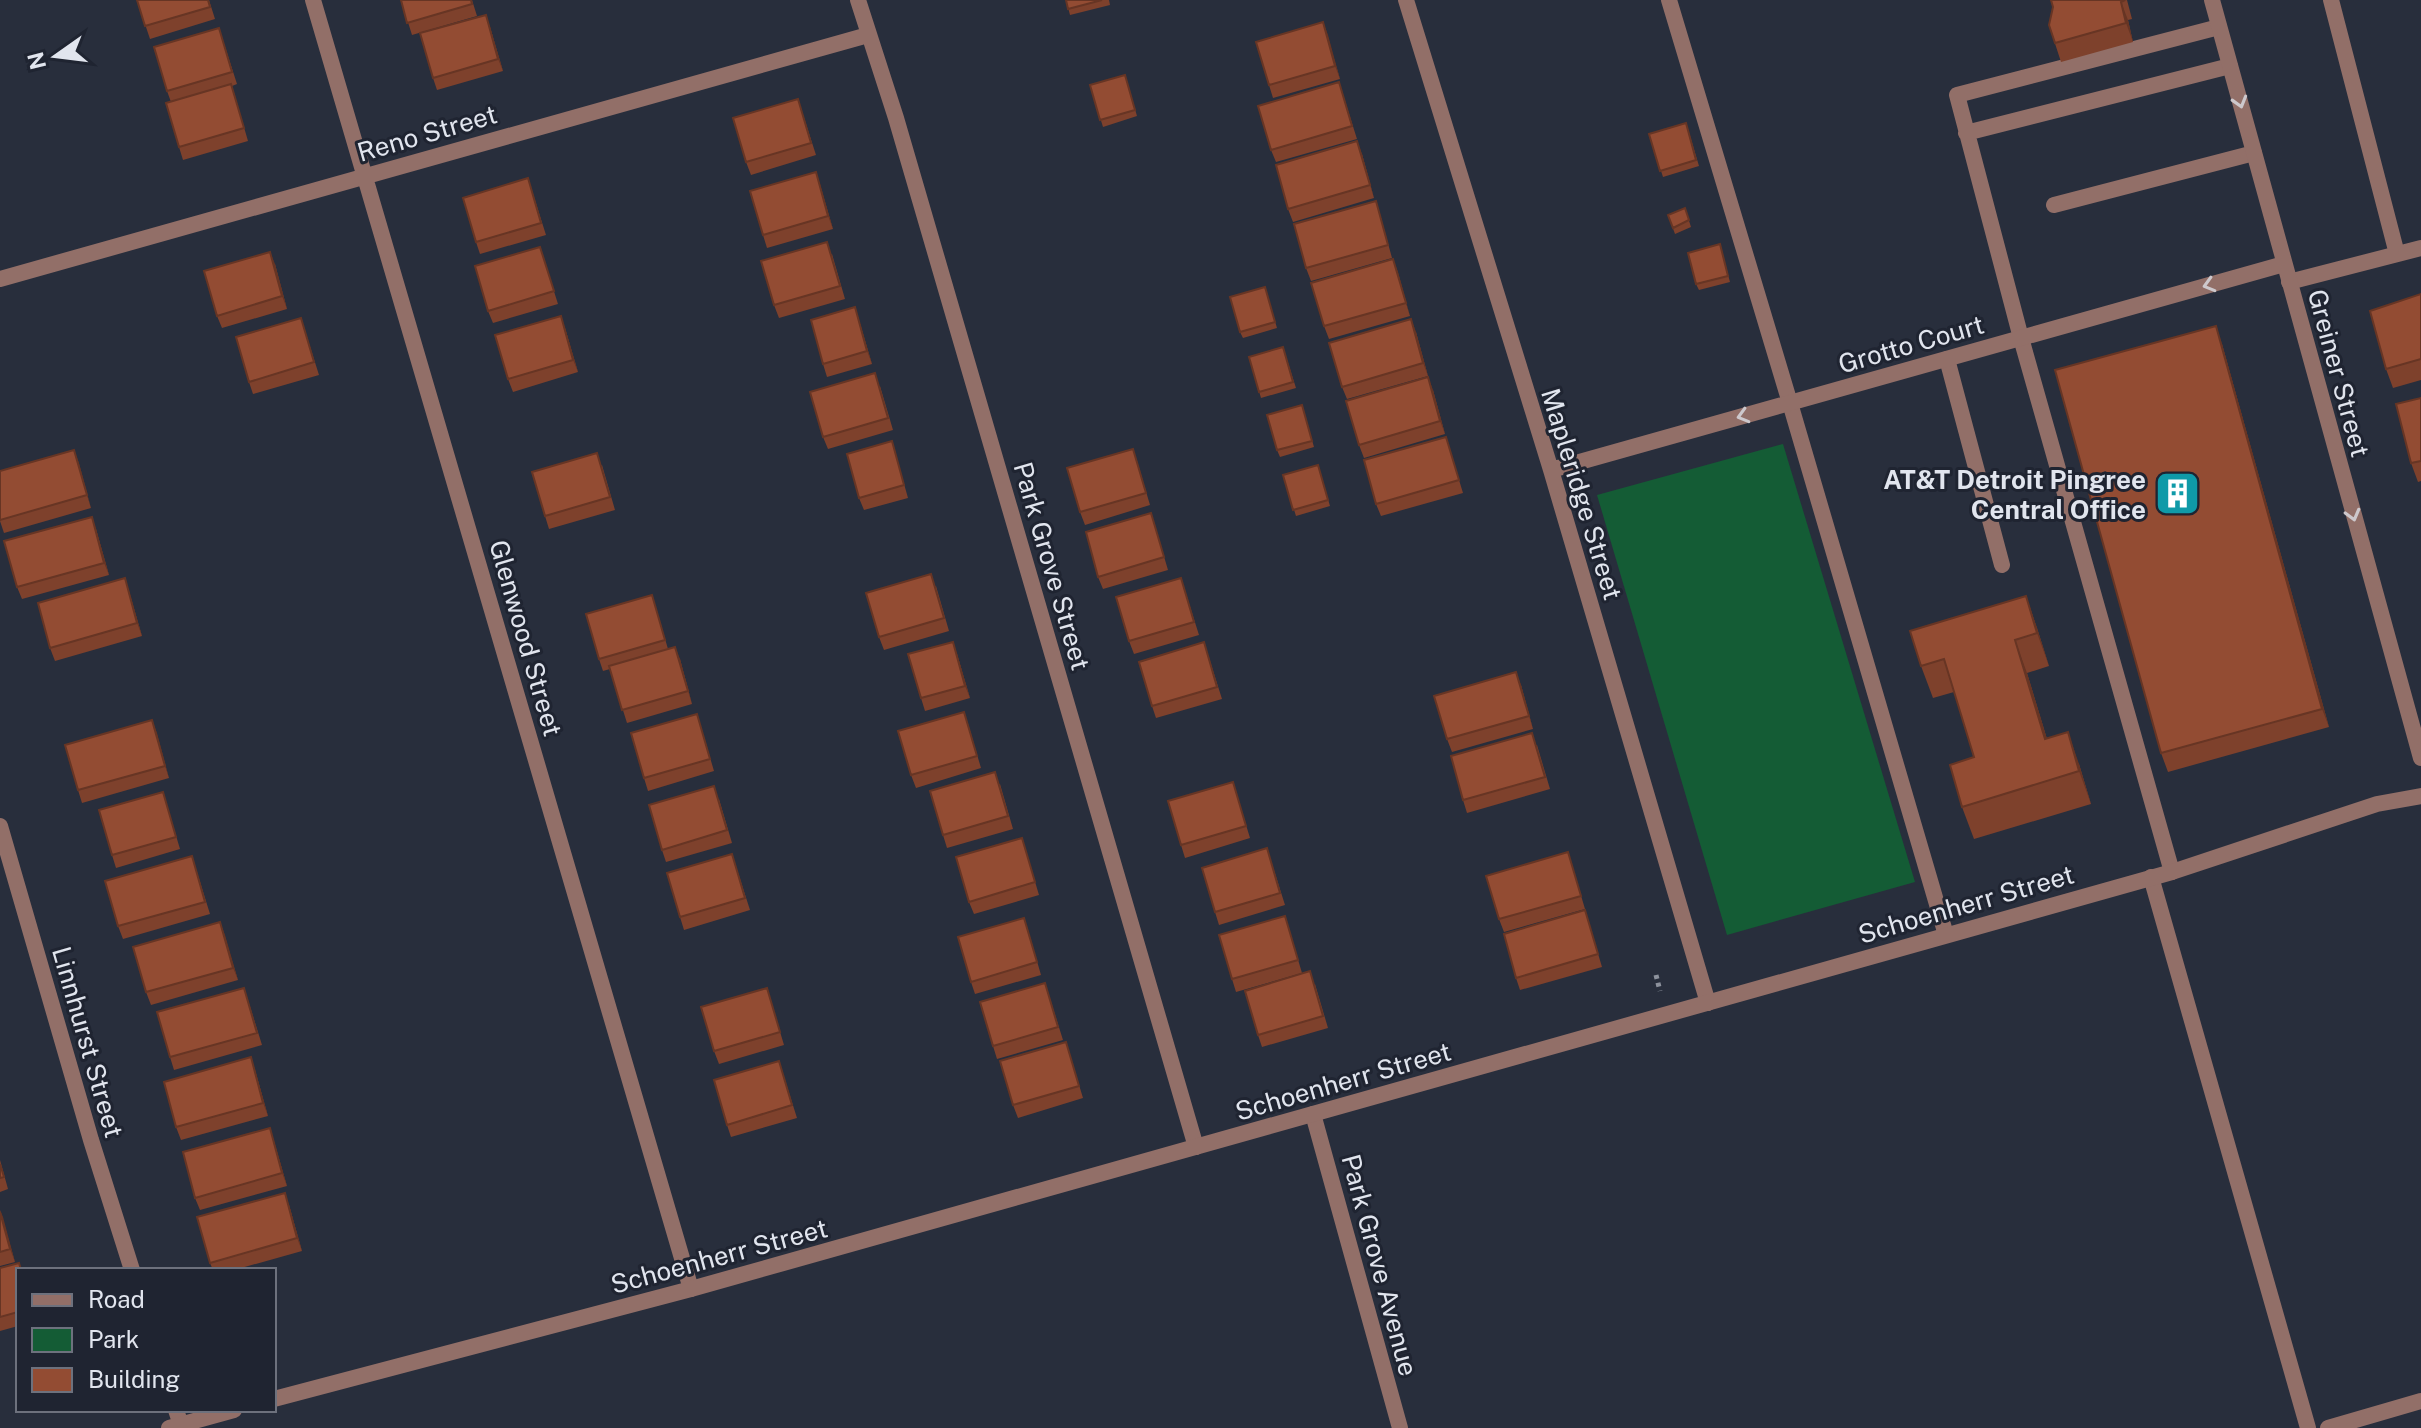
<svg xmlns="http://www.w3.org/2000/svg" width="2421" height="1428" font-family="'Public Sans',sans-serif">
<rect width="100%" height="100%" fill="#282e3c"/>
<path fill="#145c35" d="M1783 444 1915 882 1727 935 1597 495Z"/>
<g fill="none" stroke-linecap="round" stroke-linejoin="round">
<path stroke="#8d929d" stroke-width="5" stroke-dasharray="4 4" stroke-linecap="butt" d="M1656 975 1660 991"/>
<path stroke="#926f68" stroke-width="16" d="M1669 0 1790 403 1946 935
M2331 0 2397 254
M1966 133 2230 66
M2054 205 2254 153
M2289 282 2421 248
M1947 359 2002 565
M2172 872 2021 338 1957 95 2219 27
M2151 877 2308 1428"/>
<path stroke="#926f68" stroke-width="16" d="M313 0 691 1289
M858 0 896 118 1196 1147
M1406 0 1551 470 1708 1003
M2212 0 2421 758
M0 279 868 35
M1551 470 2284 264
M0 826 91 1140 132 1270
M1313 1114 1400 1428
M176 1410 182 1428
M2328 1428 2421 1401"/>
<path stroke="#926f68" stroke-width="16" d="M274 1399 691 1289 2172 872 2377 804 2421 796
M169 1428 234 1410"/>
</g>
<path fill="#7e412c" d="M137 0H209L215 19 150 39Z
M401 0H472L477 16 412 35Z
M1066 0H1109L1110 5 1070 15Z
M2127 0 2132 19 2128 20 2133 42 2061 62 2049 25 2053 7Z
M1323 22 1340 79 1273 98 1269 85Z
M490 27 503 71 437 90 433 78Z
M219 28 237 84 232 86 248 141 183 160 179 147 171 102 167 91Z
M1125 75 1137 116 1103 127 1090 85Z
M1339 82 1357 139 1276 162 1271 150Z
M798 99 816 155 751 175 746 162Z
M1688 129 1699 166 1663 177 1649 134Z
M1362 154 1374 198 1293 222 1288 209Z
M816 172 833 229 767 248 763 235Z
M528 178 546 235 480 254 476 242Z
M1685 208 1691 227 1675 234 1668 215Z
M1380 214 1392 258 1311 281 1306 268Z
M1720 244 1730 282 1699 290 1696 284Z
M540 247 558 304 493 323 488 311Z
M832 254 845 299 779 318 774 305Z
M1393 259 1410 316 1329 339 1324 326Z
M275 264 287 309 222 328 217 316Z
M1265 287 1277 328 1243 338 1240 332Z
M2421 294V380L2393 388 2386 369Z
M855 307 872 364 827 377 823 364Z
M301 318 319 375 253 394 249 382Z
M565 328 578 372 513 392 508 379Z
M1416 332 1428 376 1347 399 1342 387Z
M2222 344 2329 727 2168 772 2161 753Z
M1283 347 1296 388 1261 398 1249 357Z
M880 386 893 430 828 449 823 437Z
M1433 390 1445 434 1364 458 1359 445Z
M2421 398V481L2418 482 2411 463Z
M1304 412 1314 447 1280 457 1277 450Z
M1446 437 1463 493 1381 516 1376 504Z
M892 441 908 498 864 510 859 498Z
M74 450 91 508 4 533 0 521Z
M1137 461 1150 505 1085 525 1080 512Z
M602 465 615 510 549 529 545 516Z
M1318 465 1330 506 1296 516 1283 475Z
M1155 526 1168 570 1103 589 1098 577Z
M96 529 109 575 22 599 17 587Z
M125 578 142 636 55 661 50 648Z
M1181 578 1199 635 1134 654 1129 641Z
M936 586 949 631 884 650 879 637Z
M2026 596 2037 628 2049 666 2027 673 2047 739 2079 764 2091 804 1974 839 1962 807 1974 757 1954 692 1933 698 1921 666Z
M656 608 668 649 680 659 692 704 627 723 610 669 603 671 599 659Z
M1204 642 1222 699 1156 718 1152 706Z
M957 654 970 698 925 711 921 698Z
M1521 685 1533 729 1452 752 1447 739Z
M152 720 169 778 82 803 78 790Z
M968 724 981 768 916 788 911 775Z
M701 727 714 771 648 791 644 778Z
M1537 745 1550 789 1467 813 1463 800Z
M1233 782 1250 838 1185 858 1181 845Z
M1000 784 1013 829 947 848 943 835Z
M163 792 180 849 116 868 112 855Z
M719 799 732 843 666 862 662 850Z
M1022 838 1039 895 974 914 969 902Z
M1267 848 1285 905 1219 925 1215 912Z
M732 854 750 910 684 930 680 917Z
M192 856 210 914 123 939 118 926Z
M1572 865 1585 909 1504 932 1499 919Z
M1585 910 1602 967 1520 990 1516 978Z
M1285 916 1302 973 1236 992 1232 979Z
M220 922 238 980 151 1005 146 992Z
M1028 930 1041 975 975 994 971 982Z
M1045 983 1063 1040 997 1059 993 1046Z
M1315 984 1328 1028 1262 1047 1258 1035Z
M767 988 784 1045 719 1064 714 1051Z
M248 1000 262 1045 174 1070 170 1057Z
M1070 1055 1083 1098 1018 1118 1013 1105Z
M779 1061 797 1118 731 1137 727 1125Z
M255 1070 268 1116 181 1140 176 1127Z
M270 1128 287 1186 200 1210 195 1198Z
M0 1160 8 1189 0 1192Z
M289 1205 302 1251 234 1270H213L210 1263Z
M0 1210 15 1262 0 1266Z
M0 1268 18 1270V1326L0 1331Z"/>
<path fill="#673524" d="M2121 2 2128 20 2133 42 2126 23Z
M486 15 490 27 503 71 498 59Z
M1323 22 1328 35 1340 79 1335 66Z
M1357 141 1362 154 1374 198 1370 185Z
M816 172 820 184 833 229 828 216Z
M270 252 275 264 287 309 282 296Z
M1393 259 1398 272 1410 316 1406 303Z
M855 307 859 320 872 364 867 351Z
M561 316 565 328 578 372 573 360Z
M1411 319 1416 332 1428 376 1423 363Z
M2216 326 2222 344 2329 727 2322 709Z
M1428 377 1433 390 1445 434 1440 421Z
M74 450 79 463 91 508 87 495Z
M92 517 96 529 109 575 104 563Z
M125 578 129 591 142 636 137 623Z
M2026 596 2037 628 2049 666 2037 633Z
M2015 640 2027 673 2057 772 2045 739Z
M953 642 957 654 970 698 965 686Z
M675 647 680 659 692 704 688 691Z
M1516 672 1521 685 1533 729 1529 716Z
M152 720 157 733 169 778 165 766Z
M2068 732 2079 764 2091 804 2079 771Z
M220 922 225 935 238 980 233 968Z
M251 1057 255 1070 268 1116 263 1103Z
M270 1128 274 1141 287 1186 282 1173Z
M285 1193 289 1205 302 1251 297 1238Z
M0 1210 3 1217 15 1262 10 1249Z"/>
<path fill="#934c33" stroke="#673524" stroke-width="2" d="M137 0H208L210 7 145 26Z
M401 0H471L472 4 407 23Z
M1066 0H1102L1068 9Z
M2051 0H2125L2121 2 2126 23 2055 43 2049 25 2053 7Z
M486 15 498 59 433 78 420 33Z
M1323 22 1335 66 1269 85 1256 42Z
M219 28 232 72 167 91 154 47Z
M1125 75 1135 110 1100 120 1090 85Z
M1339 82 1352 126 1271 150 1258 106Z
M231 84 244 128 179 147 166 103Z
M798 99 811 143 746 162 733 118Z
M1686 123 1696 160 1660 171 1649 134Z
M1357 141 1370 185 1288 209 1276 165Z
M816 172 828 216 763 235 750 191Z
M528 178 541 223 476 242 463 198Z
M1376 201 1388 245 1306 268 1294 224Z
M1685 208 1689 220 1673 228 1668 215Z
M827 242 840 286 774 305 761 261Z
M1720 244 1728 276 1696 284 1688 253Z
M540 247 554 291 488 311 475 266Z
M270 252 282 296 217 316 204 271Z
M1393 259 1406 303 1324 326 1311 283Z
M1265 287 1275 322 1240 332 1230 297Z
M2421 294V359L2386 369 2370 311Z
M855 307 867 351 823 364 811 320Z
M561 316 573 360 508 379 495 335Z
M301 318 314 362 249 382 236 337Z
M1411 319 1423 363 1342 387 1329 343Z
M2216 326 2322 709 2161 753 2055 370Z
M1283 347 1293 382 1259 392 1249 357Z
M875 373 888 418 823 437 810 392Z
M1428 377 1440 421 1359 445 1346 401Z
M2421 398V461L2411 463 2396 404Z
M1302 405 1312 441 1277 450 1267 415Z
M1446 437 1459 480 1376 504 1364 460Z
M892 441 904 485 859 498 847 454Z
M1133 449 1146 493 1080 512 1067 468Z
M74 450 87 495 0 520V471Z
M597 453 610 497 545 516 532 472Z
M1318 465 1328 500 1293 510 1283 475Z
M1151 513 1164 557 1098 577 1086 532Z
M92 517 104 563 17 587 4 541Z
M931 574 944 618 879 637 866 593Z
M125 578 137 623 50 648 38 603Z
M1181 578 1194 622 1129 641 1116 597Z
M652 595 665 640 599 659 586 614Z
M2026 596 2037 633 2015 640 2045 739 2068 732 2079 771 1962 807 1950 765 1974 757 1944 659 1921 666 1910 631Z
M953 642 965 686 921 698 908 654Z
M1204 642 1217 687 1152 706 1139 662Z
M675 647 688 691 622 710 609 666Z
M1516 672 1529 716 1447 739 1434 696Z
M964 712 977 756 911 775 898 731Z
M697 714 710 759 644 778 631 733Z
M152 720 165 766 78 790 65 745Z
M1532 733 1545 777 1463 800 1451 756Z
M995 772 1008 816 943 835 930 791Z
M1233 782 1246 826 1181 845 1168 801Z
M714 786 727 830 662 850 649 805Z
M163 792 176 837 112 855 99 810Z
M1022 838 1035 882 969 902 956 857Z
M1267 848 1280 893 1215 912 1202 868Z
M1568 852 1581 896 1499 919 1486 876Z
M732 854 745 898 680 917 667 873Z
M192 856 205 902 118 926 105 881Z
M1585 910 1598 954 1516 978 1504 934Z
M1285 916 1298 960 1232 979 1219 935Z
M1024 918 1037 962 971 982 958 937Z
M220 922 233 968 146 992 133 947Z
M1310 971 1323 1016 1258 1035 1245 991Z
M1045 983 1058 1027 993 1046 980 1002Z
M244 988 257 1033 170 1057 157 1012Z
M767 988 780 1032 714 1051 701 1007Z
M1066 1042 1079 1086 1013 1105 1000 1061Z
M251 1057 263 1103 176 1127 164 1082Z
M779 1061 792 1105 727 1125 714 1080Z
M270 1128 282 1173 195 1198 183 1152Z
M0 1164 4 1177 0 1178Z
M285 1193 297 1238 210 1263 197 1217Z
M0 1212 10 1249 0 1252Z
M19 1263 21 1270H18V1312L0 1317V1268Z"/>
<defs><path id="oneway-chevron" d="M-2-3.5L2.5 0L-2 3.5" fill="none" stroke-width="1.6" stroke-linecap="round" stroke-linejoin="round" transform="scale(2)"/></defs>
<g stroke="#cdc8cc">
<use href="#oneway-chevron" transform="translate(2240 102) rotate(74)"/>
<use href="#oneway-chevron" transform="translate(2209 285) rotate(164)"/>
<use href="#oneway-chevron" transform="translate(1743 416) rotate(164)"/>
<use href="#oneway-chevron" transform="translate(2353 515) rotate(75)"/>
</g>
<defs>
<symbol id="building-square" viewBox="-11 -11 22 22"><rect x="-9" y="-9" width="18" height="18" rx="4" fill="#0f9aa8" stroke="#1f2431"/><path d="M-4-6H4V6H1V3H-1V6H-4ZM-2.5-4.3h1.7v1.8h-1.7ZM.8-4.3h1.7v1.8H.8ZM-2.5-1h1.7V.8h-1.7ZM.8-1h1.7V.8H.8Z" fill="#fff"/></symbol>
</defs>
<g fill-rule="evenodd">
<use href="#building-square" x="2152" y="468" width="51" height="51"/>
</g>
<g text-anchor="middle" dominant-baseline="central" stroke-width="6" stroke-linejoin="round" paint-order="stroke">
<g font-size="26" fill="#e1e5ee" stroke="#1f2431">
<text transform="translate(427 133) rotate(-16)">Reno Street</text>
<text transform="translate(1911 344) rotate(-16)">Grotto Court</text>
<text transform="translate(2339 373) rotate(75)">Greiner Street</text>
<text transform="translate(1582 494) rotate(73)">Mapleridge Street</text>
<text transform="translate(1052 566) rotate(74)">Park Grove Street</text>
<text transform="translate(526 638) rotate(74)">Glenwood Street</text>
<text transform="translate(1966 904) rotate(-16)">Schoenherr Street</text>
<text transform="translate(88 1042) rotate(74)">Linnhurst Street</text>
<text transform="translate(1343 1081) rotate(-16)">Schoenherr Street</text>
<text transform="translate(719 1256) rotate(-15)">Schoenherr Street</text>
<text transform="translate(1380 1265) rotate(75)">Park Grove Avenue</text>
</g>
<g font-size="26" font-weight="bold" fill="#e1e5ee" stroke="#1f2431" text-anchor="end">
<text x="2146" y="479">AT&amp;T Detroit Pingree<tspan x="2146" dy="30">Central Office</tspan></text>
</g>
</g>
<rect x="16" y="1268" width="260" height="144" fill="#1f2431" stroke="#6d717d" stroke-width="2"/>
<rect x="32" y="1294" width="40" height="12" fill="#926f68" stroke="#6d717d" stroke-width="2"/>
<text x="88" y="1308" font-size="24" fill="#e1e5ee">Road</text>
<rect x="32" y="1328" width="40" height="24" fill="#145c35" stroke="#6d717d" stroke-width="2"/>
<text x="88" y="1348" font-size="24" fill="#e1e5ee">Park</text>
<rect x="32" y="1368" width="40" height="24" fill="#934c33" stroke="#6d717d" stroke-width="2"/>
<text x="88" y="1388" font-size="24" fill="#e1e5ee">Building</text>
<g transform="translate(56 56) rotate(256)" stroke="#1f2431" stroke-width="6" paint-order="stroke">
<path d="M0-6L14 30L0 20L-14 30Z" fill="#e1e5ee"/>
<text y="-12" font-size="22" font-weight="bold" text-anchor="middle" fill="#e1e5ee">N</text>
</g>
</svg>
